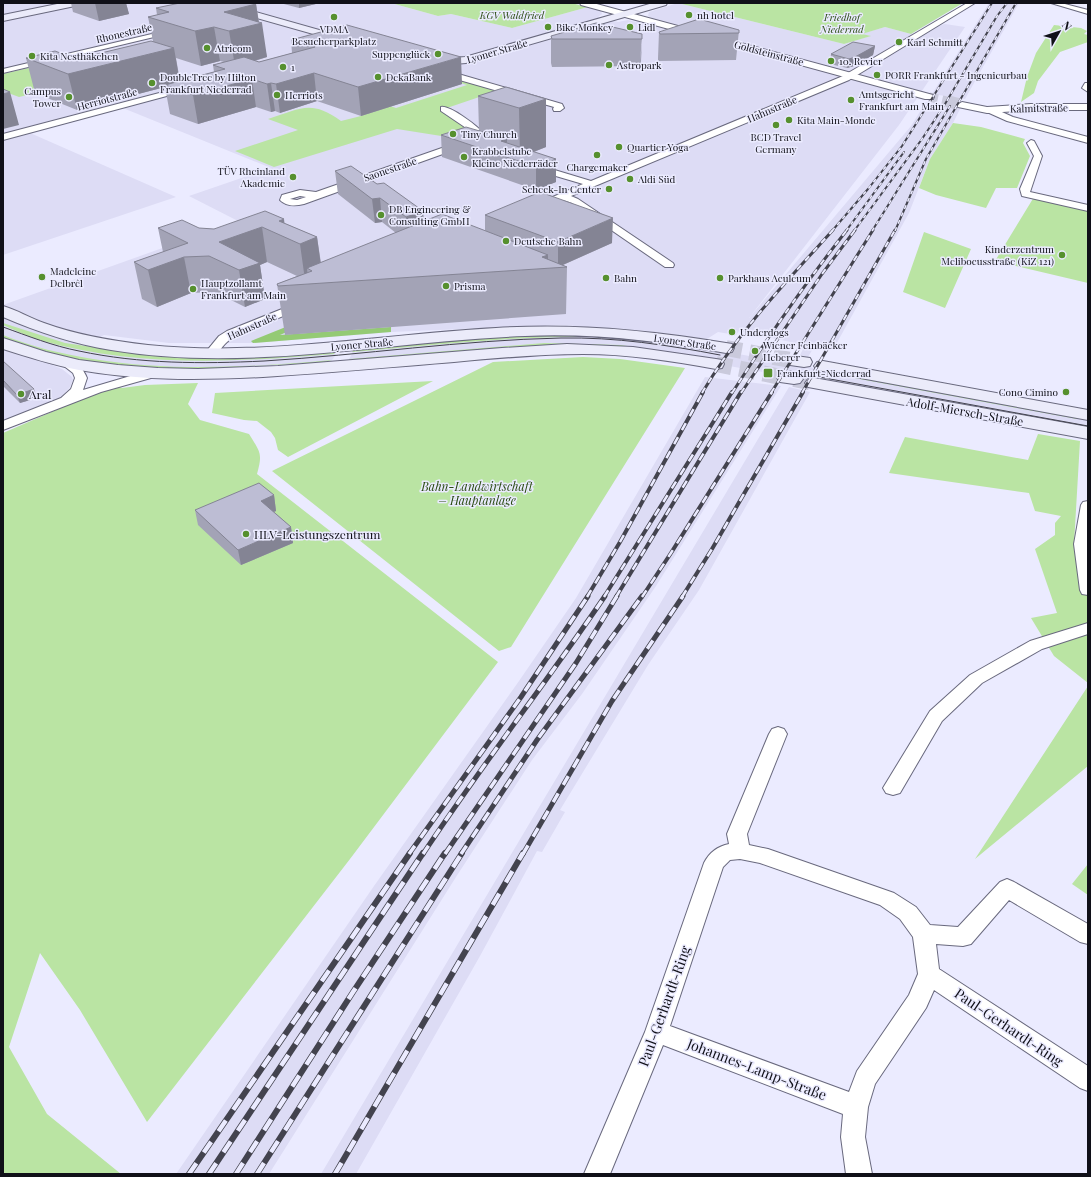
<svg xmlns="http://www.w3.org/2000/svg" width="1091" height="1177" font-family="'Playfair Display',serif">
<rect width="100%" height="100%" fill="#ebebff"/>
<path fill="#dddcf5" d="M3 3H391L438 16 451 14 512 28 588 7 601 11 602 14 598 17 618 22 628 20 636 22 652 18 648 16 649 12 678 3 844 44 870 36 861 34 885 27 911 34 945 24 965 27 899 125 749 318 911 126 926 102 961 107 953 123 930 159 909 213 834 348 830 350 814 347 808 357 800 355 805 345 739 331 736 335 718 332 707 339 646 331 560 325 391 332 253 343H169L104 335 85 346 114 349 334 352 336 355 332 360 325 362 185 371 65 358 52 365 62 369 72 377 73 380 70 387 61 397 3 421V305L238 221 189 196 271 168 113 104 21 129 176 197 3 255Z
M989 3H1019L965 99 932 94Z
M594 335 701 347 1088 419V430L640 350 348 361 352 354 353 350 462 338Z
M705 377 781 386 656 586 582 694 532 760 456 877 269 1174H176L374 886 519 681 576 598Z
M789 387 810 392 699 590 648 665 560 810 565 812 542 852 537 851 480 956 356 1174H321Z"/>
<path fill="#bae4a3" d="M391 3H571L588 7 512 28 451 14 438 16Z
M678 3H963L911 34 885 27 862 34 871 36 844 44Z
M1054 25 1081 28 1087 31 1084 34 1088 35V42L1060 52 1038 81 1034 93 1021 102 1027 77 1036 53Z
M401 65 419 68 497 91 441 110 456 120 474 129 454 138 397 129 274 167 235 151 298 130 268 119C301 109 310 99 341 121L361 116 373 110 315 82 396 108 467 85Z
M37 66 64 86 19 97 3 91V74Z
M953 123 981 127 1025 139 1023 143 1030 156 1017 188H996L986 208 936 195 919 188 930 159Z
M1034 197 1088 209V283L995 261Z
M924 232 971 249 945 308 903 292Z
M3 323 65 343 100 348 331 351 335 354C237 362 136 368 40 340 27 336 15 330 3 325Z
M552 334 633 338 701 347 700 349C668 344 636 338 603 337 520 335 436 345 353 352L349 348 504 335Z
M3 335C32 347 62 354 93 359 173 372 252 367 332 360L325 362C284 365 244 366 203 369 185 370 167 372 148 370 99 367 49 356 3 338Z
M544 343 620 345 696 356 640 350 348 361 350 359Z
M583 357 620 359 685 368 511 647 499 651 272 471 493 362Z
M850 374 1077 417V419L849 377Z
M433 381 288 457 278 450 275 438 271 432 257 421 244 420 212 413 215 393Z
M198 383 188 404 200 420 249 434C260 452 263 453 257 474L498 662 350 859 147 1122 80 1010 40 953 9 1047 47 1114 121 1174H3V433L91 395 117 386 122 388 145 385Z
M1038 434 1080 441 1074 544 1088 590V683L1054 656 1031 618 1057 613 1035 549 1055 535V523L1061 516 1035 511 1029 493 889 473 905 437 1028 460Z
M1088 686V766L975 859Z
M1088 864V895L1072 884Z"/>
<path fill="#94ca75" d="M313 316 318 318 280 335 391 327V332L253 343 251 341Z"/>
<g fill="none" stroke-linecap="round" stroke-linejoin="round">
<path stroke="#cacadc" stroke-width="9" stroke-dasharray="9 4.5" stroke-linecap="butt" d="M929 97 951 102"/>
<path stroke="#cacadc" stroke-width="12" stroke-dasharray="12 5.5" stroke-linecap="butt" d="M947 101 962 105"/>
<path stroke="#cacadc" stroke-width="16" stroke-dasharray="16 8" stroke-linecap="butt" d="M726 348 796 361
M716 364 786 378
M794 379 814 383"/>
<defs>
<path id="minor" d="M967 3H975L849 80 571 196 578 199 673 263 674 265 673 267H665L572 203 563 200 537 210 532 207 534 205 583 184 532 169 530 167 532 165H538L591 181 843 76Z
M1051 3H1061L1088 10V14Z
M173 29 175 30V32L3 73V69Z
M440 68H446L448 71 562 104 564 108 560 111H554L553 109 554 107 442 75 439 70Z
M1085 83H1088V92L1082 88Z
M186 86H189V90L3 140V134Z
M441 107C450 105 479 127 485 135L471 143H466L465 146 304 204C296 206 287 207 280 200L282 195 300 190 316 192 459 142H464L465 139 475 134 441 111ZM300 196 306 197 297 200 290 199Z
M987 108H993L1013 117 1088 137V143L1007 121 987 112Z
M1031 140 1034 141 1042 156 1030 192 1088 205V211L1022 196 1020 189 1034 156 1027 143Z
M302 301 306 302 308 304 306 306 235 337C232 338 229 340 227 342 220 348 217 358 207 356L205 353 219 336 227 331Z
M65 358C76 361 83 368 87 378L83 390 154 369 158 370 160 373 158 376 101 392 3 430V421L61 398 71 389 75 378 73 373 59 362 61 359Z
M1088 501V595L1082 594 1080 590 1074 544 1081 505 1083 502Z
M1088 623V634L1042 649 982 683 942 721 900 793 893 795 886 793 883 788 930 711 970 675 1030 641Z
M778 727 784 729 787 734 747 834 749 845 768 849 894 893 916 907 930 925 958 927 1000 882 1007 879 1014 882 1088 924V944L1080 942 1009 900 971 944 963 946 936 944 939 969 1088 1066V1091L1080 1088 934 990 926 1008 875 1084 868 1107 865 1137 872 1174H846L841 1137 843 1114 663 1045 610 1174H584L645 1032 704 863C709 853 718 846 729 844L727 834 769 734 772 729ZM740 859 760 863 880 905 900 919 913 937 918 974 909 995 857 1071 849 1092 670 1026 723 867 730 860Z"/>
<path id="tertiary" d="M580 3H593L933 95 934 97 933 99H925L581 5Z
M962 102 987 107 1031 104H1088V110H1031L987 113 958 107 957 105Z"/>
<path id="secondary" d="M62 3H79L75 6 3 21V15Z
M210 3H224L351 39 353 41 351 43H345L211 5Z
M653 3H667L666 5 466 63 431 66 426 63 431 60 465 57Z
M3 306C17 310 30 318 44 323 77 335 113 341 148 345 263 357 381 334 496 328 574 323 649 330 726 343L732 344 734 348 732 352 726 353C660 341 593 333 525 336 388 341 248 373 111 350 74 344 38 332 3 317Z
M3 338 46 352 79 360 118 365 158 368 198 369 278 366 502 348 567 344 633 347 716 359 722 360 724 364 722 368 716 369C672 361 628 354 583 354 540 354 497 358 454 362 390 367 327 373 263 377 202 380 140 381 79 370 53 365 28 357 3 349Z
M796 356 810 358 812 362 810 366 804 367 790 365 788 361 790 357Z
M823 361 1088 410V420L817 370 814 366 817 362Z
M786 373 800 375 803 379 800 383 794 384 780 382 777 378 780 374Z
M814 378 1088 427V439L808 387 805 383 808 379Z"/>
</defs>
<use href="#minor" stroke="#69697e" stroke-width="2"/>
<use href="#tertiary" stroke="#69697e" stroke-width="2"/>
<use href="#secondary" stroke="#69697e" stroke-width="2"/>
<use href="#minor" fill="#fff" fill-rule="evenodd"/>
<use href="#tertiary" fill="#fff" fill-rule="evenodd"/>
<use href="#secondary" fill="#ebebfa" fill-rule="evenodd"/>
<path stroke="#43434e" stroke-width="1" d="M3 327C28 336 53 346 79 351 140 364 202 364 264 361 363 355 462 340 561 338 615 337 668 345 720 355
M790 371 798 373
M819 377 1088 426"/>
<defs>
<path id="rail-far4" d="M832 231 868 189 902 146 992 3
M846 231 904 152
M854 231 922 139 945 104 997 16 1007 3
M872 231 950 106
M895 231 926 159 1016 3"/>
<path id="rail-far3" d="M702 393C738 332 786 282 833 230
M732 393C768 337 806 282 847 230
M741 393 822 274 855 230
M771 393 873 230
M802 393 895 230"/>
<path id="rail-far2" d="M587 597 620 542 703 392
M604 597 732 392
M616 597 741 392
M642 597 671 553 772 392
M682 597 712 549 803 392"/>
<path id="rail-far1" d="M409 854 521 697 588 596
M423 854C481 766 546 683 605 596
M445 854 576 663 617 596
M461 854 537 740 642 596
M523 854 612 701 683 596"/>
<path id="rail" d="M189 1174 410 853
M209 1174 423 853
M236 1174 353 992 445 853
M257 1174 462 853
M335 1174 523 853"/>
</defs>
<use href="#rail-far4" stroke="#43434e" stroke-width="2"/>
<use href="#rail-far3" stroke="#43434e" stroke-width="3"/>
<use href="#rail-far2" stroke="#43434e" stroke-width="4"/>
<use href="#rail-far1" stroke="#43434e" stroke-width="5"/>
<use href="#rail" stroke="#43434e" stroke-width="6"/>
<use href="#rail-far4" stroke="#ebebff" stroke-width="1.5" stroke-dasharray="4" stroke-linecap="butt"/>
<use href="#rail-far3" stroke="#ebebff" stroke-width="2" stroke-dasharray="6" stroke-linecap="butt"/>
<use href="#rail-far2" stroke="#ebebff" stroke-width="2.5" stroke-dasharray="8" stroke-linecap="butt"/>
<use href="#rail-far1" stroke="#ebebff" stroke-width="3.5" stroke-dasharray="10" stroke-linecap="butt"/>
<use href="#rail" stroke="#ebebff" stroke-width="4.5" stroke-dasharray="13" stroke-linecap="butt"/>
</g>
<path fill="#a3a3b6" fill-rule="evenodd" d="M71 3H126L129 14 99 21 73 12Z
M280 3H320L299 8Z
M256 4 259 22 267 57 255 61 259 62 292 53 291 40 462 84 361 116 317 101 280 113 275 111 271 112 256 107 198 124 170 114 165 87 77 110 35 93 26 58 76 59 153 41 148 17 157 15 156 8ZM176 58 201 66 220 61 224 62 213 65 214 72 180 81Z
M739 30 736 60 658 61V58L659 32Z
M642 34 640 66 552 67 551 63V36Z
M875 46 873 55 854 66 847 68 830 64 831 54Z
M478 96 546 99V147L534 152 556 159V182L536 190 442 157 441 135 479 131Z
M335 171 377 184 423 211 424 222 485 231V215L612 243 563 265 567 267 566 314 285 335 277 284 297 276 267 262 260 265 265 299 245 307 215 292 191 293 157 307 142 299 134 262 163 252 158 228 214 229 284 223 317 237 321 263 396 233 382 222 375 223 338 194Z
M3 361 37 398 20 403 3 386Z
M274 495 276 511 274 512 291 527 293 543 241 565 198 525 195 510Z"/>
<path fill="#848494" d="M95 3H126L129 14 99 21Z
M299 3H320L299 8Z
M256 4 259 24 262 23 267 57 235 66 229 31 224 12Z
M214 27 220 61 201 66 195 31Z
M642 34 641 61 640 66 642 39Z
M875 46 873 55 854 66 847 68 849 59Z
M174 48 180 83 165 85V87L77 110 68 74Z
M461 57 462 84 361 116 358 87Z
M314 73 317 101 280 113 276 84Z
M252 79 256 107 198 124 193 95Z
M271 83 275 111 271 112 267 84Z
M10 92 19 125 3 129V94Z
M546 99V147L520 157 519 108Z
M507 139V157L501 141Z
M556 159V182L536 190V167Z
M380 198 382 222 375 223 372 199Z
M423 211 424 235 408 242 406 217Z
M613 218 612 243 558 267V242Z
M284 219 286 238 279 221Z
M262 227 267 262 260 265 265 299 245 307 239 270 219 242Z
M317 237 322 273 307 268 308 278 305 280 300 244Z
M548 255V268L542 257Z
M184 257 191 293 157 307 148 270Z
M34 389 37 398 20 403 17 395Z
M274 495 276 511 264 516 261 501Z
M291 527 293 543 241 565 238 550Z"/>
<path fill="#bdbdd4" stroke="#848494" d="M180 3H251L256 4 224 12 262 23 229 31 214 27 195 31 148 17 169 12 156 8Z
M699 19 739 30V33L660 34 659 32Z
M596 23 642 34V39H552L551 36Z
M347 25 461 57 358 87 314 73 276 84 271 83 267 84 252 79 193 95 165 85 225 69 213 65 244 57 259 62 315 47 291 40Z
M151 41 174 48 68 74 26 58 55 51 76 59Z
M853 42 875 46 855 57 849 59 831 54Z
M506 87 546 99 519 108 478 96Z
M3 89 10 92 3 94Z
M466 127 507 139 501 141 556 159 536 167 441 135Z
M351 166 377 184 384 183 423 211 406 217 380 198 372 199 335 171Z
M540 192 613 218 558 242 485 215Z
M265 211 284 219 279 221 317 237 300 244 262 227 219 242 260 263 239 270 209 256 184 257 148 270 134 262 188 243 158 228 182 220 199 228 214 229Z
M442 214 548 255 542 257 567 267 278 286 277 284 312 271 307 268Z
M3 361 34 389 17 395 3 380Z
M259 483 274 495 261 501 291 527 238 550 195 510Z"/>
<g fill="#56902e" stroke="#ebebff" stroke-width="1.5">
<circle cx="689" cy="15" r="4"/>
<circle cx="334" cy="17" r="4"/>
<circle cx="548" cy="27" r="4"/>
<circle cx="630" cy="27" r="4"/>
<circle cx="899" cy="42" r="4"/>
<circle cx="207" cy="48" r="4"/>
<circle cx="438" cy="54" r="4"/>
<circle cx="32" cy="56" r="4"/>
<circle cx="831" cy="61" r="4"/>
<circle cx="609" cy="65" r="4"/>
<circle cx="283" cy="67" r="4"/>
<circle cx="877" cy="75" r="4"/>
<circle cx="378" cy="77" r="4"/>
<circle cx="152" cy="83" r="4"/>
<circle cx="277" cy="95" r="4"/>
<circle cx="69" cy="97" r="4"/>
<circle cx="851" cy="100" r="4"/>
<circle cx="789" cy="120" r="4"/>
<circle cx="776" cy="125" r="4"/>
<circle cx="453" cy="134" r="4"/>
<circle cx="619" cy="147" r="4"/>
<circle cx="597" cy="155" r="4"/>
<circle cx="464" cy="157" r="4"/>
<circle cx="293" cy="177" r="4"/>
<circle cx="630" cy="179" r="4"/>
<circle cx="609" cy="189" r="4"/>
<circle cx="381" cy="215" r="4"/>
<circle cx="506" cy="241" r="4"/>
<circle cx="1062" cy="255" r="4"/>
<circle cx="42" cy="277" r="4"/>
<circle cx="606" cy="278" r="4"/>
<circle cx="720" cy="278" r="4"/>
<circle cx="446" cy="286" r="4"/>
<circle cx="193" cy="289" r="4"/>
<circle cx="732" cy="332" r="4"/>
<circle cx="755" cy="351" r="4"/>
<rect x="763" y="368" width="10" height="10" rx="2"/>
<circle cx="1066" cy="392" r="4"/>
<circle cx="21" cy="394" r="4"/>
<circle cx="246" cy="534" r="4"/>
</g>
<g text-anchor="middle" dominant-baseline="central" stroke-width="3" stroke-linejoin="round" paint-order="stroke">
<g font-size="10" font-style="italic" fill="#294b11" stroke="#ebebff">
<text x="512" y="15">KGV Waldfried</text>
<text x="842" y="17">Friedhof<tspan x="842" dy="12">Niederrad</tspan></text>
</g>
<g font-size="10" fill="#101018" stroke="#ebebff" text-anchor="start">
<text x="697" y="15">nh hotel</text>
<text x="556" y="27">Bike Monkey</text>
<text x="638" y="27">Lidl</text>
<text x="334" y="29" text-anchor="middle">VDMA<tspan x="334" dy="12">Besucherparkplatz</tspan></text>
<text x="907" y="42">Karl Schmitt</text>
<text x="215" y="48">Atricom</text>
<text x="430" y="54" text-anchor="end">Suppenglück</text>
<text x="40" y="56">Kita Nesthäkchen</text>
<text x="839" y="61">10. Revier</text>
<text x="617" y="65">Astropark</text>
<text x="291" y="67">1</text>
<text x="885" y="75">PORR Frankfurt - Ingenieurbau</text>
<text x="160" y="77">DoubleTree by Hilton<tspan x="160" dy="12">Frankfurt Niederrad</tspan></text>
<text x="386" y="77">DekaBank</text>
<text x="61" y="91" text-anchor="end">Campus<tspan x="61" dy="12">Tower</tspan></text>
<text x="859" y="94">Amtsgericht<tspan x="859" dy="12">Frankfurt am Main</tspan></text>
<text x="285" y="95">Herriots</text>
<text x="797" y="120">Kita Main-Monde</text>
<text x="461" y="134">Tiny Church</text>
<text x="776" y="137" text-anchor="middle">BCD Travel<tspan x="776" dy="12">Germany</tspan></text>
<text x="627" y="147">Quartier Yoga</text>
<text x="472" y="151">Krabbelstube<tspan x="472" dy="12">Kleine Niederräder</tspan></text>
<text x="597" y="167" text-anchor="middle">Chargemaker</text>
<text x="285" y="171" text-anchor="end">TÜV Rheinland<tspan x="285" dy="12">Akademie</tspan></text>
<text x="638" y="179">Aldi Süd</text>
<text x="601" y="189" text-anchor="end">Scheck-In Center</text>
<text x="389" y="209">DB Engineering &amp;<tspan x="389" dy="12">Consulting GmbH</tspan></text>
<text x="514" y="241">Deutsche Bahn</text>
<text x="1054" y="249" text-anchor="end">Kinderzentrum<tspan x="1054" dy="12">Melibocusstraße (KiZ 121)</tspan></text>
<text x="50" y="271">Madeleine<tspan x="50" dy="12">Delbrêl</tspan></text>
<text x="614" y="278">Bahn</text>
<text x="728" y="278">Parkhaus Aculeum</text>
<text x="201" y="283">Hauptzollamt<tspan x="201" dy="12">Frankfurt am Main</tspan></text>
<text x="454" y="286">Prisma</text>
<text x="740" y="332">Underdogs</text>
<text x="763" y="345">Wiener Feinbäcker<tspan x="763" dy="12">Heberer</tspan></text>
<text x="777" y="373">Frankfurt-Niederrad</text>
<text x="1058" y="392" text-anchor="end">Cono Cimino</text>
</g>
<g font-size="10" fill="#101018" stroke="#ebebff">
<text transform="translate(124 33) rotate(-13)">Rhonestraße</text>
<text transform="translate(497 51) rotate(-16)">Lyoner Straße</text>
<text transform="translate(769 53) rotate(15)">Goldsteinstraße</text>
<text transform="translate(107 99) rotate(-15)">Herriotstraße</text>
<text transform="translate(1039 108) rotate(-1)">Kalmitstraße</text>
<text transform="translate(772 109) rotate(-23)">Hahnstraße</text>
<text transform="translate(390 169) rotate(-19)">Saonestraße</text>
<text transform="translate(252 326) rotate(-24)">Hahnstraße</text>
<text transform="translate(685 342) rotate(8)">Lyoner Straße</text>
<text transform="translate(362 344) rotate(-5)">Lyoner Straße</text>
</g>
<g font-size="12" fill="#101018" stroke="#ebebff" text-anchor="start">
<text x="29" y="394">Aral</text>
<text x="254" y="534">HLV-Leistungszentrum</text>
</g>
<g font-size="12" fill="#101018" stroke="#ebebff">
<text transform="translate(965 411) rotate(10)">Adolf-Miersch-Straße</text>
</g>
<g font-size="12" font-style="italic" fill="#294b11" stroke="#ebebff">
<text x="477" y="486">Bahn-Landwirtschaft<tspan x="477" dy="14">– Hauptanlage</tspan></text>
</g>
<g font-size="14" fill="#101018" stroke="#ebebff">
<text transform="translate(664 1006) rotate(-70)">Paul-Gerhardt-Ring</text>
<text transform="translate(1009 1027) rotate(34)">Paul-Gerhardt-Ring</text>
<text transform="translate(757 1069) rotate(21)">Johannes-Lamp-Straße</text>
</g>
</g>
<rect width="1091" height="1177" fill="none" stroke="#101018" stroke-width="8"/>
<g transform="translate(1059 32) rotate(51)" stroke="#ebebff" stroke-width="3" paint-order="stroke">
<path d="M0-3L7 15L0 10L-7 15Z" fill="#101018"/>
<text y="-6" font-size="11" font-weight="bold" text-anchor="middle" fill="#101018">N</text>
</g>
</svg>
